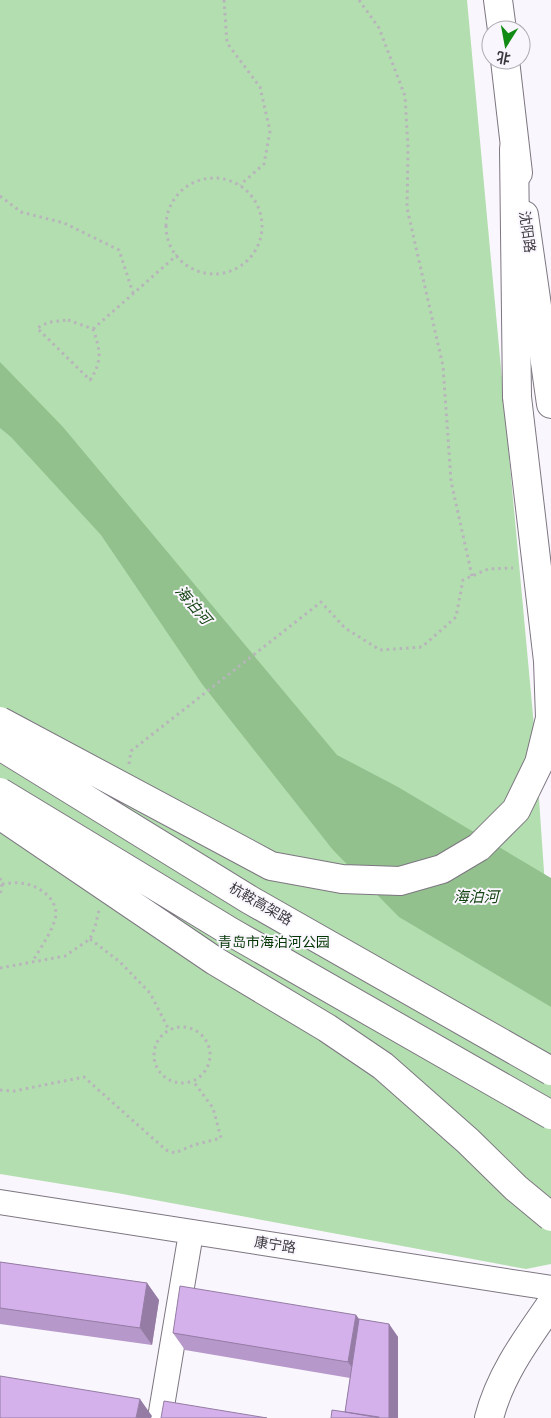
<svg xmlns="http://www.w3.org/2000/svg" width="551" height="1418" font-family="Overpass,'Noto Sans SC',sans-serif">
<rect width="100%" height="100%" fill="#faf6fd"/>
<path fill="#b3deaf" d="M0 0H467L534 726 551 973V1264L526 1269 117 1193 0 1174Z"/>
<path fill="#92c18e" d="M0 362 63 427 337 755 398 787 551 878V1007L399 917 333 850 202 684 101 535 11 437 0 428Z"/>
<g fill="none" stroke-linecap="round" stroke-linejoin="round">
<defs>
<path id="minor" d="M0 1202 551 1288
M160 1418 191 1233"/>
<path id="major" d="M498 0 502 30
M505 60 518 173
M524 215 551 404
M489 1418C500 1375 526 1340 551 1304"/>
<path id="highway" d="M514 149 517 397"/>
</defs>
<use href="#minor" stroke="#7d7681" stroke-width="26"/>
<use href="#major" stroke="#7d7681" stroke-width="30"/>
<use href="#highway" stroke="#7d7681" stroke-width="30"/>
<path stroke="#b8b4bb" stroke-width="3" stroke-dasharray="2.5 4" stroke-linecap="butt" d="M224 0 227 43 260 87 270 131 264 164 240 185
M359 0 379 28 405 96 408 148 407 208 443 366 451 481 472 576
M166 226a48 48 0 1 1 96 0a48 48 0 1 1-96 0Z
M0 196 21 212 64 223 119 250 133 293
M68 320 93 329C100 349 103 361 90 380L37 328 49 322Z
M93 329 177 255
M129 764 131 751 321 602 345 628 380 650 422 647 456 617 463 580 488 569 513 568
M0 878 2 884 0 896
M2 884C10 883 18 882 26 884 42 887 60 902 55 919 51 934 40 948 33 961
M90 939 120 962 150 993 169 1030
M0 968 65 956 90 939 95 927 99 910
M154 1055a28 28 0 1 1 56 0a28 28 0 1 1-56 0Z
M0 1090 14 1091 84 1077 166 1150 175 1153 194 1145 221 1138 213 1108 193 1081"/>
<use href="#minor" stroke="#fff" stroke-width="24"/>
<use href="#major" stroke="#fff" stroke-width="28"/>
<use href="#highway" stroke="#fff" stroke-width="28"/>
<defs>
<path id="highway-bridge" d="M0 721 271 866 342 879 400 881 442 869 479 847 516 810 539 763 550 718 548 661 517 397
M0 746 250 900 551 1071
M0 792 231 932 551 1115
M0 815 215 961 327 1028 383 1066 468 1141 516 1188 551 1217"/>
</defs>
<use href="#highway-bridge" stroke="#7d7681" stroke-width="30" stroke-linecap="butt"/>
<use href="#highway-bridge" stroke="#fff" stroke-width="28"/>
</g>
<path fill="#b698ca" d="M0 1262 147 1283 159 1300 152 1345 0 1324Z
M356 1315 359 1319 389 1324 398 1337 345 1412 350 1378 185 1350 173 1333Z"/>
<path fill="#947ca4" d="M147 1283 159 1300 152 1345 140 1328Z
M356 1315 368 1332 360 1379 348 1362Z
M389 1324 398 1337V1418H389Z
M140 1399 152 1416 151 1418H136Z"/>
<path fill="#d4b1eb" stroke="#947ca4" d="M0 1262 147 1283 140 1328 0 1308Z
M180 1286 356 1315 348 1362 173 1333Z
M359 1319 389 1324V1418H380L345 1412Z
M0 1376 140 1399 136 1418H0Z
M164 1401 267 1418H161Z
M332 1410 379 1417V1418H331Z"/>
<g text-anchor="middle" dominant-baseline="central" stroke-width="4" stroke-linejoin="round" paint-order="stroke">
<g font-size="14" fill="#3d3a3f" stroke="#faf6fd">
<text transform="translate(526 232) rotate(82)">沈阳路</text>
<text transform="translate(260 905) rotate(30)">杭鞍高架路</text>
<text transform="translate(275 1246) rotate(9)">康宁路</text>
</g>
<g font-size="14" fill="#023603" stroke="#faf6fd">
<text x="274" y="943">青岛市海泊河公园</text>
</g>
<g font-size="15" font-style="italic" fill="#124311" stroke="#faf6fd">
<text transform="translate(192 606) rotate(49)">海泊河</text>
<text x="476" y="898">海泊河</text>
</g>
</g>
<g transform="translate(506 45) rotate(191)"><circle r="24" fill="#faf6fd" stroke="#aeabb1"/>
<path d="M0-4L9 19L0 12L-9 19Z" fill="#118b14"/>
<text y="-8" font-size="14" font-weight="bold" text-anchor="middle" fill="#3d3a3f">北</text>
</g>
</svg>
